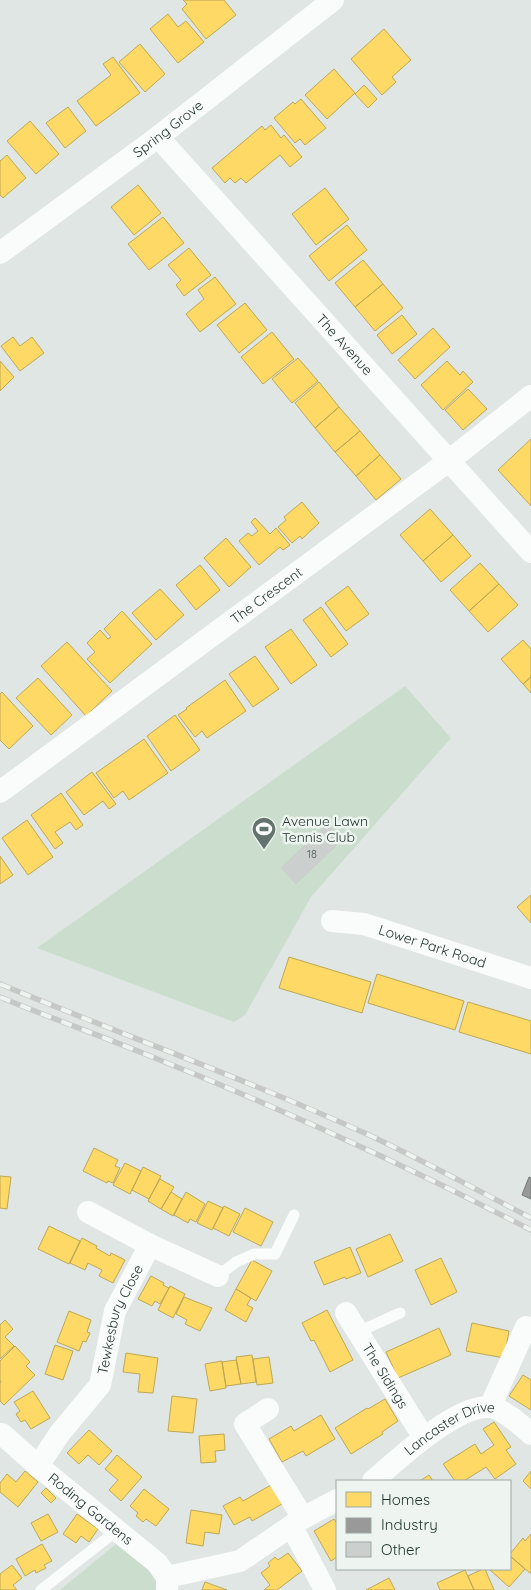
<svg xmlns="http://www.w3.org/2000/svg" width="531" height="1590" font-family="Quicksand,sans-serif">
<rect width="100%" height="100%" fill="#e0e6e3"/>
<path fill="#cbdece" d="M405 686 451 738 311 897 245 1015 234 1022 37 948Z
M116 1544 152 1571 159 1588V1590H60Z"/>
<path fill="#ffd966" stroke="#bca855" d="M183 0H224L236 15 206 39 182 9 187 4Z
M168 14 178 27 186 21 204 42 178 63 150 29Z
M384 29 411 60 392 77 396 82 382 95 351 59Z
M140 44 165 74 145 92 119 62Z
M113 57 140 93 96 126 77 101 111 75 103 64Z
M334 69 355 93 327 119 305 95Z
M364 85 377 99 368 108 355 94Z
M301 99 326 128 305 145 300 139 295 143 274 118 293 102 295 104Z
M68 107 86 131 65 148 46 123Z
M30 121 59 154 36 174 7 141Z
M271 125 281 138 284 135 302 157 290 167 280 155 246 183 241 178 235 183 230 178 225 183 212 168 262 126 265 130Z
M7 155 26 178 3 198 0 195V161Z
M138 185 161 213 134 235 111 207Z
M325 188 349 219 316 245 292 214Z
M163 217 184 243 149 270 128 244Z
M347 225 367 250 329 281 309 256Z
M189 248 211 275 184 296 176 285 181 280 168 265Z
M363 260 383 284 355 307 335 283Z
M215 277 236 304 200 332 186 314 204 299 198 290Z
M383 284 403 308 375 331 355 307Z
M245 303 267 330 239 353 217 325Z
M402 315 417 334 392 354 377 335Z
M433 328 450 347 415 379 398 360Z
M272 332 294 359 263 384 241 357Z
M13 337 20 346 32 337 44 353 20 371 1 346Z
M298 358 318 381 292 403 272 379Z
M0 361 14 377 0 391Z
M447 361 460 375 463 371 473 382 443 410 421 385Z
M319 382 339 407 315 428 295 403Z
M468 389 487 409 463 430 445 410Z
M339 407 360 431 335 452 315 428Z
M360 431 380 455 356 476 335 452Z
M531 439V506L498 470Z
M380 455 401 479 376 500 356 476Z
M302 502 319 523 302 539 300 536 292 543 278 527 286 520 284 517Z
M430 509 453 535 423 561 400 535Z
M255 518 270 534 276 528 290 545 283 550 280 547 259 565 239 541 248 533 252 536 258 531 251 522Z
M453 535 471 556 441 582 423 561Z
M226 538 251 567 229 587 204 558Z
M480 563 499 584 469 611 450 590Z
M200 565 220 590 196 610 176 585Z
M499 584 518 605 488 632 469 611Z
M348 586 369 614 346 631 325 603Z
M160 589 184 615 156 640 132 613Z
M321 607 348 644 331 657 303 620Z
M122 611 152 644 110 683 87 659 95 652 87 643 100 630 108 639 111 637 104 629Z
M291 629 317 665 291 684 265 647Z
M523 640 531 649V677L523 684 501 659Z
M67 642 112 691 86 716 41 666Z
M255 656 279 689 253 707 229 674Z
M531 677V693L523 684Z
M38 678 72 715 51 735 16 698Z
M225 680 246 711 207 738 202 731 195 737 178 715 187 709 186 708Z
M2 692 33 726 9 749 0 740V694Z
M175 715 200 750 171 771 147 736Z
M144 739 168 773 129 800 123 791 114 798 96 773Z
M92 772 116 804 109 809 103 801 84 815 66 792Z
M61 793 83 825 76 830 70 822 55 832 63 843 55 849 31 815Z
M27 820 53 857 28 875 2 838Z
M0 856 13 875 0 884Z
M531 895V923L517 907Z
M289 957 371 982 362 1013 279 988Z
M377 974 464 1001 455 1030 368 1003Z
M468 1002 531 1021V1054L459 1032Z
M94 1148 118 1160 115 1166 120 1168 113 1183 108 1181 107 1183 83 1171Z
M125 1163 141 1171 130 1194 113 1185Z
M143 1167 161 1176 149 1199 132 1190Z
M0 1176 11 1177 7 1209 0 1208Z
M160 1179 174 1187 161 1209 148 1201Z
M171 1192 182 1199 173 1216 161 1209Z
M186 1192 205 1204 196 1222 190 1219 188 1223 174 1215Z
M208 1201 223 1208 212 1230 197 1223Z
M224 1206 240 1214 229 1236 213 1228Z
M245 1208 273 1222 261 1246 233 1232Z
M49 1226 80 1241 69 1264 38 1249Z
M390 1234 403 1261 368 1277 356 1249Z
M82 1238 97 1246 96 1248 110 1256 111 1253 125 1260 113 1283 99 1276 102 1270 88 1263 85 1270 70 1263Z
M350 1247 361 1273 346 1279 345 1277 324 1285 314 1262Z
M441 1258 457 1292 431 1305 415 1270Z
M252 1260 272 1271 256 1301 236 1289Z
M151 1276 164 1283 163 1285 169 1288 160 1304 155 1301 152 1306 138 1299Z
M170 1286 185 1294 173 1318 158 1310Z
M236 1289 251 1298 247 1305 253 1308 246 1322 225 1310Z
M184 1297 212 1308 200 1331 185 1324 187 1320 176 1314Z
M327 1310 353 1360 330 1372 314 1340 311 1341 302 1323Z
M69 1311 91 1320 87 1332 90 1333 86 1342 83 1341 79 1351 57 1342Z
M5 1320 13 1329 5 1337 14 1346 0 1359V1325Z
M472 1323 509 1331 504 1358 466 1351Z
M439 1328 451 1355 398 1378 386 1352Z
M55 1345 73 1351 63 1380 45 1374Z
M15 1346 30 1362 26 1366 35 1375 4 1405 0 1401V1383L1 1382 0 1380V1361Z
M126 1353 158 1358 153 1393 138 1392 140 1374 123 1372Z
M252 1355 256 1382 241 1384 236 1357Z
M269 1357 273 1383 257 1385 253 1359Z
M236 1360 241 1384 226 1386 222 1362Z
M222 1361 226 1388 210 1391 205 1364Z
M523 1375 531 1380V1410L509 1396Z
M33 1391 50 1418 31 1429 25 1420 21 1422 16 1414 20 1411 14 1402Z
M172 1396 197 1399 193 1433 168 1431Z
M385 1399 398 1421 382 1432 383 1434 351 1454 335 1428 367 1408 368 1409Z
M321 1415 335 1439 306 1456 303 1451 282 1462 269 1439 291 1426 294 1431Z
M494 1422 511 1447 506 1450 516 1464 495 1479 486 1467 464 1481H455L443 1464 475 1444 481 1454 494 1445 483 1429Z
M89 1430 112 1451 99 1465 88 1455 79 1464 67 1453Z
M224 1434 225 1450 215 1451 216 1462 201 1463 199 1436Z
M117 1455 142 1477 121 1501 109 1490 118 1480 105 1469Z
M25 1471 38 1482 18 1507 0 1492V1483L7 1474 16 1482Z
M531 1471V1489L523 1481Z
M429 1475 433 1481H420Z
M271 1485 282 1504 252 1521 250 1517 234 1525 223 1506 240 1497 243 1501Z
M46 1488 56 1498 51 1503 41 1493Z
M144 1489 169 1509 156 1526 146 1519 143 1522 136 1516 138 1513 130 1506Z
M191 1510 222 1515 219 1534 205 1532 203 1546 186 1543Z
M48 1514 58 1532 41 1541 31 1523Z
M77 1514 98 1529 89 1542 81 1536 76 1543 63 1534Z
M334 1519 337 1524V1557L331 1561 314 1531Z
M531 1534V1573H530L510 1556V1554L523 1538 525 1541Z
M42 1544 52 1561 44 1565 46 1568 36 1573 35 1570 25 1576 16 1559Z
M288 1553 302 1571 277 1590H264L270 1585 261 1573 270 1566 268 1563 275 1557 278 1560Z
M510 1556 525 1569 509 1587 489 1569H510Z
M12 1565 22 1578 13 1585 17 1590H0V1574Z
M483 1569H485L494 1590H474L468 1576Z
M465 1570 474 1590H440L437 1583Z
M389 1578 395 1590H366Z
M205 1582 227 1590H202Z"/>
<path fill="#999" stroke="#757b79" d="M529 1177 531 1178V1199L522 1195Z"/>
<path fill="#cbcfcd" stroke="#c9cecb" d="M327 824 342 840 296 884 281 868Z"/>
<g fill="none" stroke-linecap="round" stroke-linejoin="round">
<path stroke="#fafbfb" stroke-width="11" d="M218 1276 236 1262 254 1254H275L294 1215
M358 1332 400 1313
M41 1590 116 1531"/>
<g stroke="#fafbfb" stroke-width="22">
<path id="s1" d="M158 137 531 552"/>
<path id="s2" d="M0 253 158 137 333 0"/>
<path id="s3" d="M0 792 450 460 531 396"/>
<path id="s4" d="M332 921 364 924 531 978"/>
<path d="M88 1212 150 1245 218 1276"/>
<path id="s5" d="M346 1313 424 1438"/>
<path d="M490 1407 526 1327"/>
<path d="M268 1409 245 1424 303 1518"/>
<path id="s6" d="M0 1434H2L38 1466 157 1563 167 1577V1590"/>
<path id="s7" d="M38 1466 60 1433 100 1385 115 1311 150 1245"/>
<path id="s8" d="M373 1481C397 1460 456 1405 489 1407 502 1408 521 1425 531 1434"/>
<path d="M292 1527 325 1590"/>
<path d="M167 1577 240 1561 303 1518 337 1500"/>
</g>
<defs>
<path id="rail" d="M0 984C123 1035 248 1080 369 1135 424 1161 477 1190 531 1218
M0 997C48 1017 96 1034 145 1054 276 1106 405 1165 531 1230"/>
</defs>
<use href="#rail" stroke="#c5c8c7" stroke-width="5.5"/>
<use href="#rail" stroke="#eef5f1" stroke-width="4" stroke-dasharray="11" stroke-linecap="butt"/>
</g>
<defs>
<symbol id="stadium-pin" viewBox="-11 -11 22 30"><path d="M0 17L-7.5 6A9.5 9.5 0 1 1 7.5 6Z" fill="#64736d" stroke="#eef5f1"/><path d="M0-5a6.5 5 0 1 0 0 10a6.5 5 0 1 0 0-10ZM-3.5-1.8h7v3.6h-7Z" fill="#fff"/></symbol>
</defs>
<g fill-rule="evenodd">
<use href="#stadium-pin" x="250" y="815" width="28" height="38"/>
</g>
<g text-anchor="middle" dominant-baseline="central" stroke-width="5" stroke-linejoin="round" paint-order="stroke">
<g font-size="11" fill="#4c5c56">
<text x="312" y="854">18</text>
</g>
<g font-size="14" fill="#21352e" stroke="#eef5f1">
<text stroke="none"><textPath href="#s2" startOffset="209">Spring Grove</textPath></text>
<text stroke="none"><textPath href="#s1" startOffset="279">The Avenue</textPath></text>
<text stroke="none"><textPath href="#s3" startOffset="331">The Crescent</textPath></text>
<text stroke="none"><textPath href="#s4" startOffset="104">Lower Park Road</textPath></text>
<text stroke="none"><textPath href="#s7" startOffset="171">Tewkesbury Close</textPath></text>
<text stroke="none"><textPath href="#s5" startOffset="74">The Sidings</textPath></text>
<text stroke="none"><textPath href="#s8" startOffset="95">Lancaster Drive</textPath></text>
<text stroke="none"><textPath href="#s6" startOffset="118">Roding Gardens</textPath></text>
</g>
<g font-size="14" fill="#21352e" stroke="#eef5f1" text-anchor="start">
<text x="282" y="821">Avenue Lawn<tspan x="282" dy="16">Tennis Club</tspan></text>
</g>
</g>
<rect x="336" y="1480" width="175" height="90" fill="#eef5f1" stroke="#9ca8a3"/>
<rect x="346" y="1492" width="25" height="15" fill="#ffd966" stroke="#9ca8a3"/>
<text x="381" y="1505" font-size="15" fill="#21352e">Homes</text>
<rect x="346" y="1518" width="25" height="15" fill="#999999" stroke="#9ca8a3"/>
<text x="381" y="1530" font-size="15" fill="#21352e">Industry</text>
<rect x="346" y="1542" width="25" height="15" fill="#cbcfcd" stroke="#9ca8a3"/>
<text x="381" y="1555" font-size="15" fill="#21352e">Other</text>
</svg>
